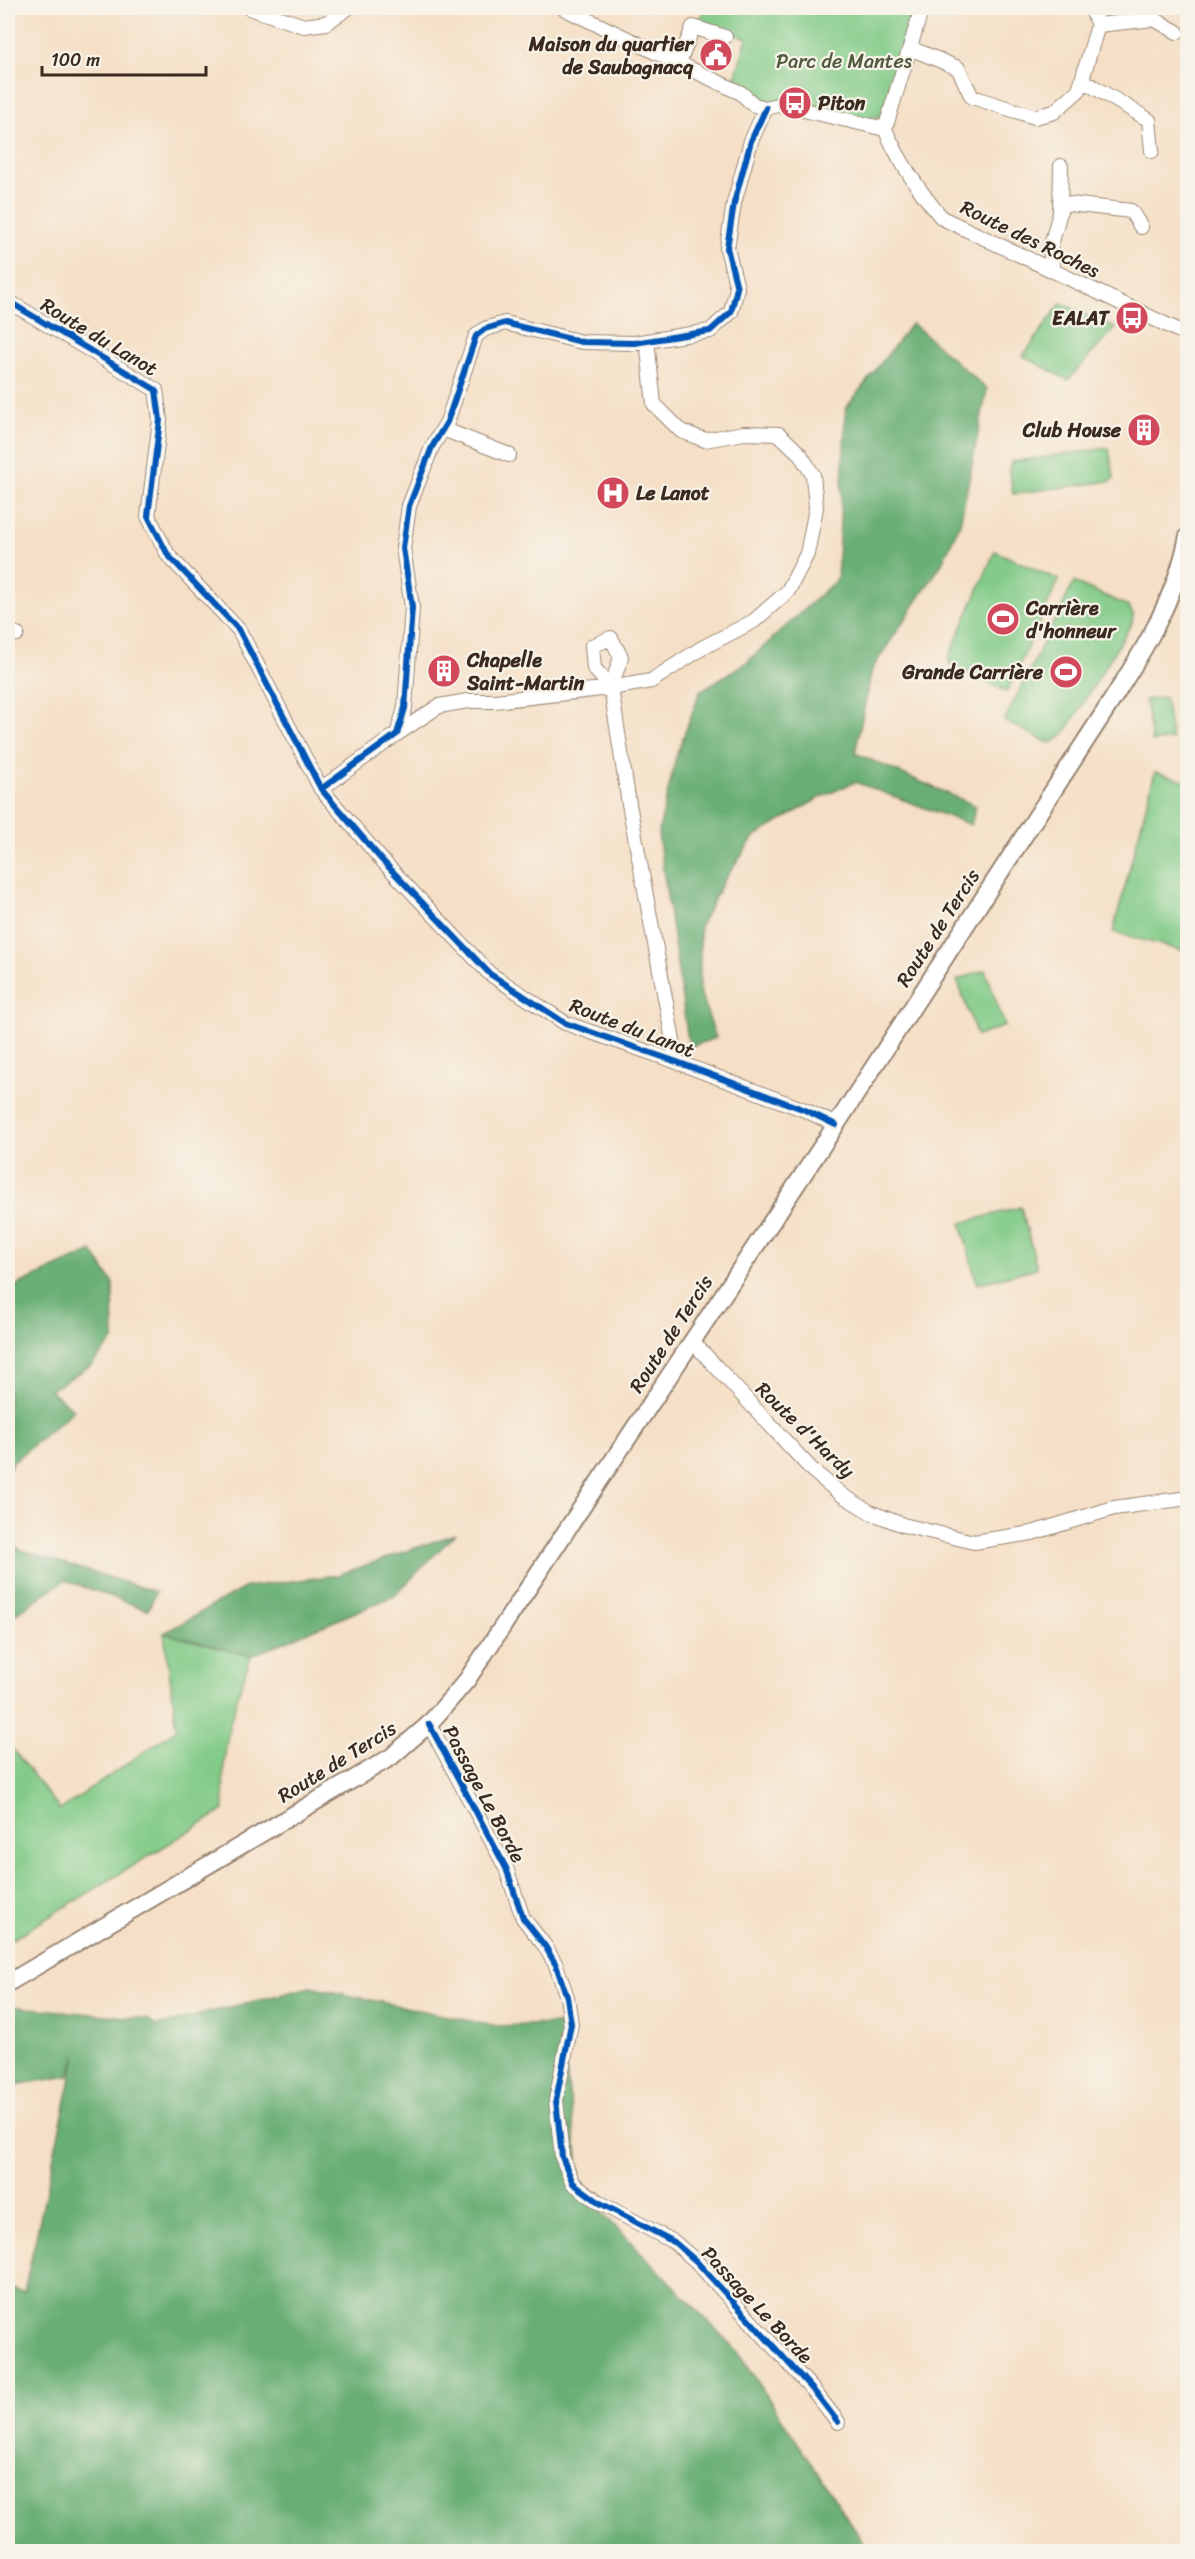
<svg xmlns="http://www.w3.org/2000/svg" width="1195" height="2559" font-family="Sriracha,sans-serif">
<rect width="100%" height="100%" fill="#f7f3e8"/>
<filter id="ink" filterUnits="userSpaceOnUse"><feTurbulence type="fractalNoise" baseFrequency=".0167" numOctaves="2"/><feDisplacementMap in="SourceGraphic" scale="12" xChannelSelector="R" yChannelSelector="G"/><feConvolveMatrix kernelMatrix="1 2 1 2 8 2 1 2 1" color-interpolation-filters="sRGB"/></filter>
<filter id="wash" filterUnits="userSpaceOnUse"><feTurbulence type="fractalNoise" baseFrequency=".008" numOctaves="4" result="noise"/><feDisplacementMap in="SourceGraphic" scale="24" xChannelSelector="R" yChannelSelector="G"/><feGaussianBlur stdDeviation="1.35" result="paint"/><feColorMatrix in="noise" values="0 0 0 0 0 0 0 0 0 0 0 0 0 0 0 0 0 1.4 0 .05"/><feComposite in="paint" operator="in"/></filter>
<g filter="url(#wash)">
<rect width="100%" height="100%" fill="#f5dfc6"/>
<path fill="#82cb88" stroke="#5e7a53" stroke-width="1.5" d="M704 8H915L882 116 865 119 762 104 733 84 747 38 707 27 700 19Z
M1061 303 1115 328 1068 380 1023 356Z
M1107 448H1109L1114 478 1111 481 1013 494 1009 471 1011 462Z
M995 551 1059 580 1007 692 950 664 948 659Z
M1074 582 1128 606 1133 614 1132 623 1065 733 1053 742H1047L1004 721Z
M1165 697 1172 739 1152 742 1145 700Z
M1155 772 1187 781V952L1113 932Z
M985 970 1005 1026 977 1036 957 980Z
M1021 1207 1037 1268 977 1284 961 1223Z
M164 1633 251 1656C231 1714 220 1747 224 1810L8 1942V1743L60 1810 177 1729Z"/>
<path fill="#69af74" stroke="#526c49" stroke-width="1.5" d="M912 323 987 389 960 524 941 565 872 669 855 753 976 806 971 825 855 782 819 798 754 837 723 882 700 926V992L716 1038 689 1047 658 834 676 757 700 691 746 663 837 579 846 408Z
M92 1251 113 1283 114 1339 92 1365 50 1390 74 1410 13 1462 8 1471V1289Z
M455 1534 394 1596 251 1656 164 1633 246 1587 338 1575Z
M8 1541 21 1550 156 1592 148 1610 65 1580 8 1619Z
M310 1987 494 2026 560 2024 582 2192 738 2352 869 2551H8V2288L24 2292 76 2055 69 2076 8 2086V2006L147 2019 156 2026Z"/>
</g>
<g filter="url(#ink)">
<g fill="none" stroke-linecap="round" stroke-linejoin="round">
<defs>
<path id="minor" d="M249 8 304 26 326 23 348 8
M563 8 741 93 754 105 766 108 778 105 795 108 885 129
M1098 25 1154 19 1177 32
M910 48 958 68 972 97 1035 117 1054 112 1079 90 1098 25 1091 8
M679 63 693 27 725 37
M1082 80 1149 120 1152 151
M885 129C900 163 918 190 942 218L1188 335
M885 129 922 8
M1061 203 1131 211 1141 227
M1053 271 1050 249 1060 212 1061 166
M8 301 156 390 160 420 148 516 168 555 239 630 321 789 381 859 490 974 565 1023 677 1062 805 1110 836 1125
M647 341 654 404 681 431 705 440 744 433 779 434 800 454 813 475 816 508 807 554 788 591 754 621 702 648 651 681 611 688 629 804 677 1062
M443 429 509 455
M8 633 17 634
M397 734 439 706 468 701H495L611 688 621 657 611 638 592 646 594 668 611 688
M321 789 397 734 405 708 412 607 403 548 409 506 432 447 447 422 476 336 485 329 505 323 582 342 634 343 710 331 731 312 737 288 727 248 734 203 751 141 766 108
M692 1341 813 1471 842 1495 870 1512 903 1525 974 1542 1032 1533 1114 1508 1188 1498
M429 1724 506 1868 523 1918 545 1946 556 1965 567 1997 571 2024 556 2100 562 2157 573 2183 600 2203 674 2242 696 2261 814 2391 838 2422"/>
<path id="major" d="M8 1983 391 1757 429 1724 467 1680 836 1125 1105 711C1141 655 1175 602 1188 536"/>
</defs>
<use href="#minor" stroke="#988472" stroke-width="16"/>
<use href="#major" stroke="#988472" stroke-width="20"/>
<use href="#minor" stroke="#fff" stroke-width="14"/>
<use href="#major" stroke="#fff" stroke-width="16"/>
<defs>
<path id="cycleway" d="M8 301 156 390 160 420 148 516 168 555 239 630 321 789 381 859 490 974 565 1023 677 1062 805 1110 836 1125
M321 789 397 734 405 708 412 607 403 548 409 506 432 447 447 422 476 336 485 329 505 323 582 342 634 343 710 331 731 312 737 288 727 248 734 203 751 141 766 108
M429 1724 506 1868 523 1918 545 1946 556 1965 567 1997 571 2024 556 2100 562 2157 573 2183 600 2203 674 2242 696 2261 814 2391 838 2422"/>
</defs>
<use href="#cycleway" stroke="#f7f3e8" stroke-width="10"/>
<use href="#cycleway" stroke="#0057b8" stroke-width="6"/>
</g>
</g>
<defs>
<symbol id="civic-disc" viewBox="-11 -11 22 22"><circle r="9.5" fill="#d1495b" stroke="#f7f3e8"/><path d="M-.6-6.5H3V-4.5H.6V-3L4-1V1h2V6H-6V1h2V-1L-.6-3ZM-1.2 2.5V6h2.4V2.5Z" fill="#fff"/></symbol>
<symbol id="bus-disc" viewBox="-11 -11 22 22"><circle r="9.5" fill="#d1495b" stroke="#f7f3e8"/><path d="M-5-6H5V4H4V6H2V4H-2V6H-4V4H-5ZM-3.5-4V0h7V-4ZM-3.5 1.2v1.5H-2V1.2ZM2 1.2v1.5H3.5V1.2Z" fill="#fff"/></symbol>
<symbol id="building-disc" viewBox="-11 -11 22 22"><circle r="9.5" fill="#d1495b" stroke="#f7f3e8"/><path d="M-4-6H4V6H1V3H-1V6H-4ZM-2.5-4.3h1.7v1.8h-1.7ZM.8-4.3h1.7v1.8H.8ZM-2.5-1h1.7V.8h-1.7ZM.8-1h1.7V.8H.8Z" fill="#fff"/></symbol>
<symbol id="hospital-disc" viewBox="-11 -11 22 22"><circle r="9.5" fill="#d1495b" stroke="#f7f3e8"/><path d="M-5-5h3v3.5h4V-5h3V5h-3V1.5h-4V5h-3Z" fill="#fff"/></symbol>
<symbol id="stadium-disc" viewBox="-11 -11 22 22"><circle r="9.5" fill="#d1495b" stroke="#f7f3e8"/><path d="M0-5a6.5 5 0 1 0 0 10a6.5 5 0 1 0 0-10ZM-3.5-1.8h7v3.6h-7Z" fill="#fff"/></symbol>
</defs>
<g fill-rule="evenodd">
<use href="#civic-disc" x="697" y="36" width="38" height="38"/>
<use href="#bus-disc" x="776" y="84" width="38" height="38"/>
<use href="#bus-disc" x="1113" y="299" width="38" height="38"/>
<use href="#building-disc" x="1125" y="411" width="38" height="38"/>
<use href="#hospital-disc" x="594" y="474" width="38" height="38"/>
<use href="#stadium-disc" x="984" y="600" width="38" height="38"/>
<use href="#building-disc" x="425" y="652" width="38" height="38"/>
<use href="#stadium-disc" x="1047" y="653" width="38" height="38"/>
</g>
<g text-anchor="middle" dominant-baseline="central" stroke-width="4.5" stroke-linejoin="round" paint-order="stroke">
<g font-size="20" font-weight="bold" fill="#3b2a1e" stroke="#f7f3e8" text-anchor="end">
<text x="693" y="44">Maison du quartier<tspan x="693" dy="23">de Saubagnacq</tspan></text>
<text x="818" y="103" text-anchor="start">Piton</text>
<text x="1109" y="318">EALAT</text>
<text x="1121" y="430">Club House</text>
<text x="636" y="493" text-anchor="start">Le Lanot</text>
<text x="1026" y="608" text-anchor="start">Carrière<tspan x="1026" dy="23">d'honneur</tspan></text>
<text x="467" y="660" text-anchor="start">Chapelle<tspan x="467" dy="23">Saint-Martin</tspan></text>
<text x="1043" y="672">Grande Carrière</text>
</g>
<g font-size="20" fill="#505a3e" stroke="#f7f3e8">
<text x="844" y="61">Parc de Mantes</text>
</g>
<g font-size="20" fill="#3b2a1e" stroke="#f7f3e8">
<text transform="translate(1030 239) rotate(26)">Route des Roches</text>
<text transform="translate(99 337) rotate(31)">Route du Lanot</text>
<text transform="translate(938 928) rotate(-57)">Route de Tercis</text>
<text transform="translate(632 1028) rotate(21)">Route du Lanot</text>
<text transform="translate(671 1334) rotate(-57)">Route de Tercis</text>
<text transform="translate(805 1430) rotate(44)">Route d'Hardy</text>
<text transform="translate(337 1762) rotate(-32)">Route de Tercis</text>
<text transform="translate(484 1794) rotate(62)">Passage Le Borde</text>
<text transform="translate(757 2305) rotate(47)">Passage Le Borde</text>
</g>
</g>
<rect width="1195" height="2559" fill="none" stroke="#f7f3e8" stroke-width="30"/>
<path d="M42 66v9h164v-9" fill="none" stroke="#3b2a1e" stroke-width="3"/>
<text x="51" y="66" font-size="18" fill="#3b2a1e" stroke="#f7f3e8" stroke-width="4.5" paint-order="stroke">100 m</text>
</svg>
